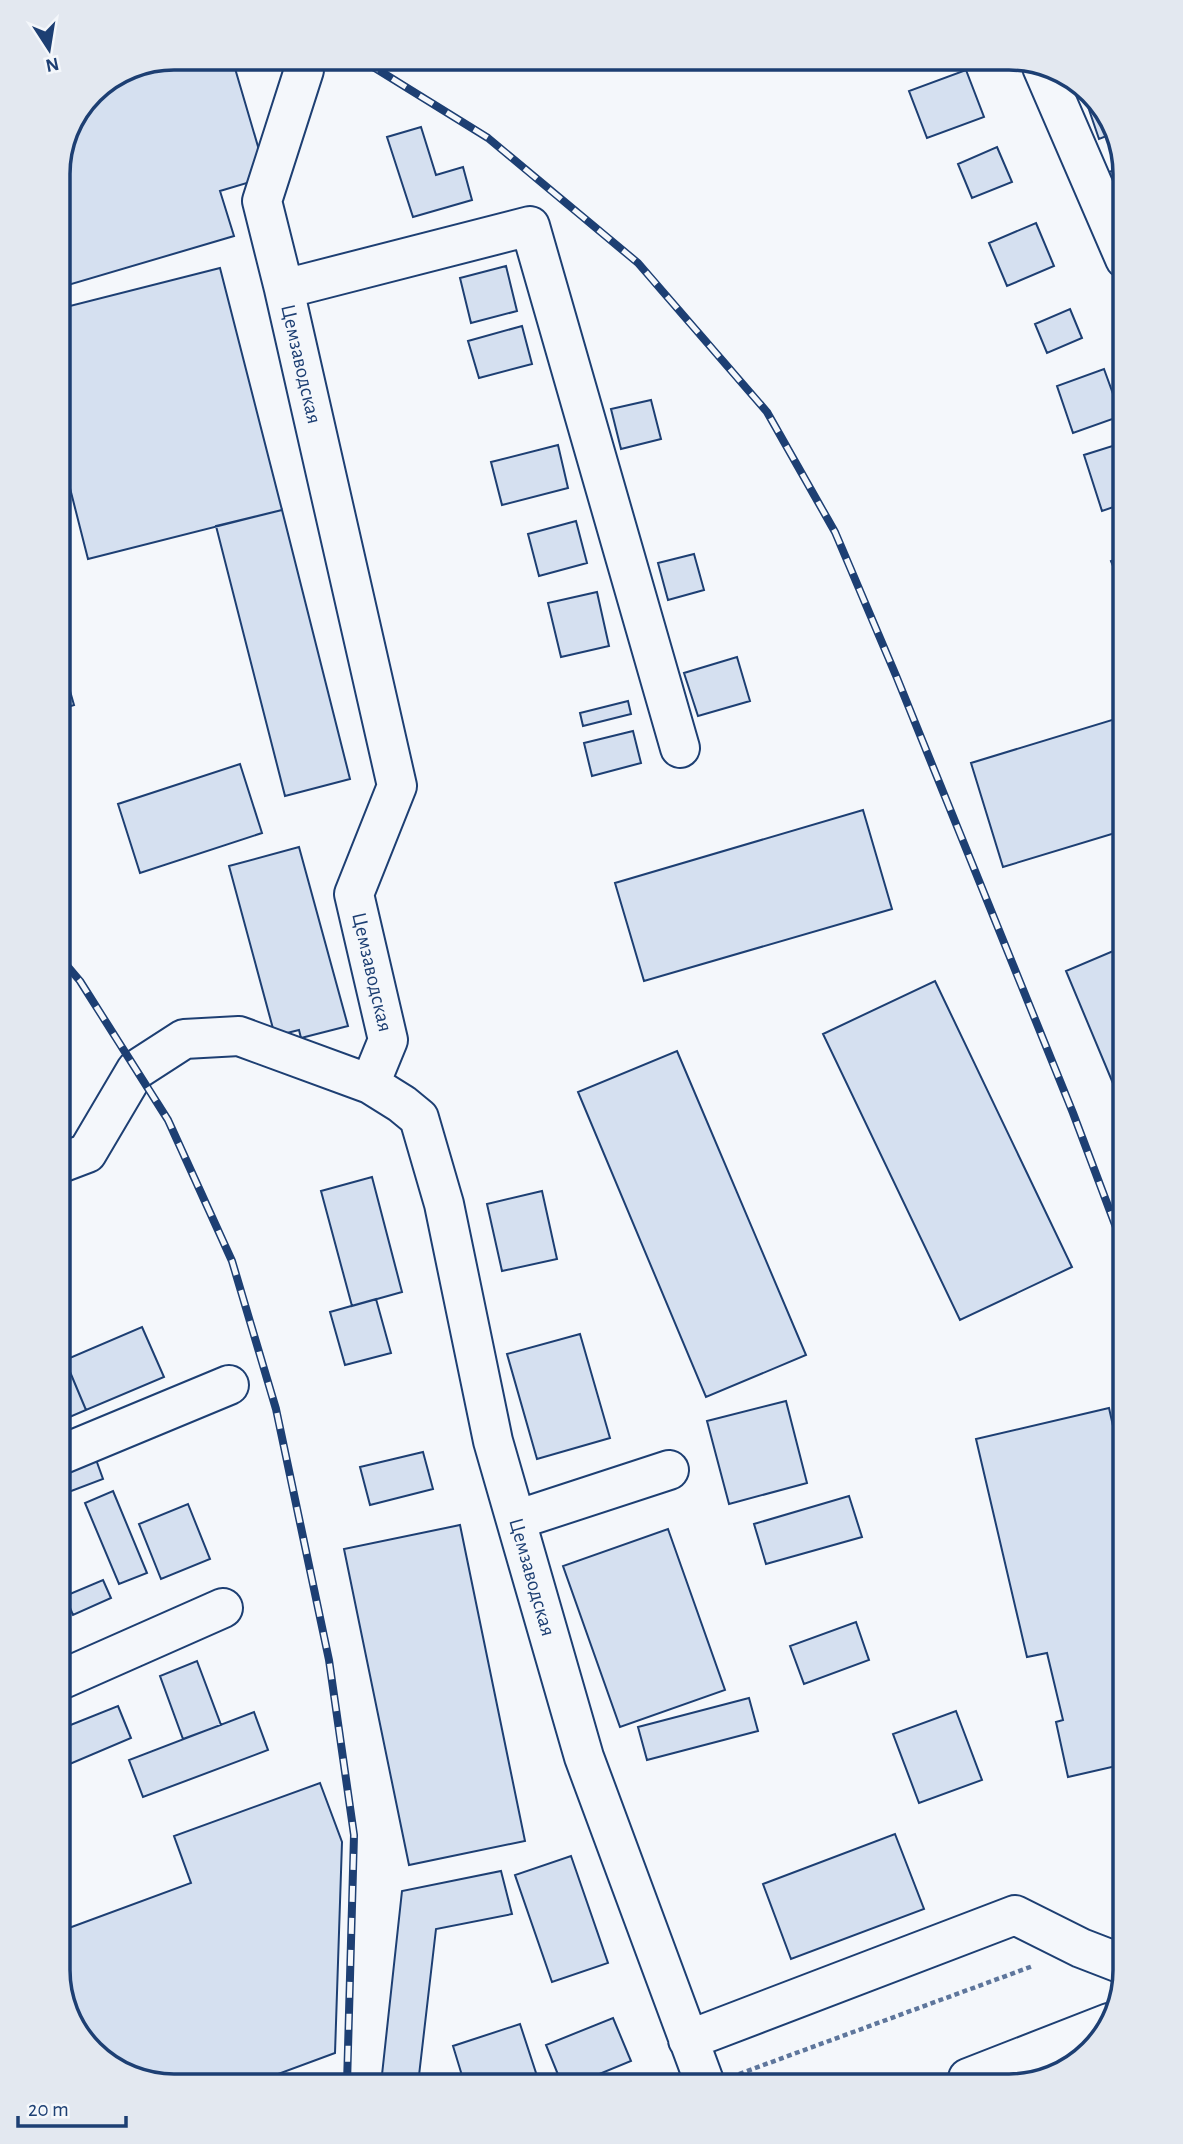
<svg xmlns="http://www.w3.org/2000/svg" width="1183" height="2144" font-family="'Alegreya Sans',sans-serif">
<rect width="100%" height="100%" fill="#f4f7fb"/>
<path fill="#d5e0f0" stroke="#1d3f73" stroke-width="2" d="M234 65 267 177 220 191 234 236 58 288V167L92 92 134 66Z
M966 70 984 117 927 138 909 91Z
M1087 94 1116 129 1117 132 1099 139 1084 95Z
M421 127 436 175 463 167 472 200 413 217 387 137Z
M997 147 1012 182 972 198 958 164Z
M1124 166 1125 174V209L1109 172Z
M1036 223 1054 266 1007 286 989 243Z
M506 266 517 311 471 323 460 278Z
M220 268 282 510 88 559 58 441V309Z
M1070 309 1082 338 1047 353 1035 324Z
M522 326 532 364 479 378 468 341Z
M1104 369 1121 416 1073 433 1057 386Z
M651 400 661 439 621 449 611 409Z
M1125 442V503L1102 511 1084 455Z
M558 445 568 488 502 505 491 462Z
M282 510 350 779 285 796 216 526Z
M576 521 587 563 539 576 528 534Z
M694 554 704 590 668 600 658 563Z
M1125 556V595L1111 561Z
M597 592 609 646 561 657 548 603Z
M58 649 74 705 58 710Z
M737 657 750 701 698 716 684 673Z
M628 701 631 714 583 726 580 713Z
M1125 716V830L1003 867 971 763Z
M633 731 641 763 592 776 584 743Z
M240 764 262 833 140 873 118 804Z
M863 810 892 909 644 981 615 883Z
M299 847 348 1026 301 1038 299 1030 275 1036 229 866Z
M1125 946V1112L1066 971Z
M935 981 1072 1267 960 1320 823 1034Z
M677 1051 806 1355 706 1397 578 1092Z
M372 1177 402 1292 352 1306 321 1191Z
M542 1191 557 1259 502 1271 487 1204Z
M376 1299 391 1353 345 1365 330 1312Z
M142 1327 164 1377 86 1410 65 1360Z
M580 1334 610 1438 537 1459 507 1354Z
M65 1360 86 1410 58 1422V1363Z
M786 1401 807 1483 729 1504 707 1421Z
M1109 1408 1125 1479V1764L1068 1777 1056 1722 1063 1720 1047 1653 1027 1657 976 1439Z
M423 1452 433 1489 370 1505 360 1467Z
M94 1454 103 1479 58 1496V1469Z
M113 1491 147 1573 119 1584 85 1503Z
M849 1496 862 1537 766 1564 754 1524Z
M188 1504 210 1559 161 1579 139 1524Z
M460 1525 525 1841 409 1865 344 1549Z
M668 1529 725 1690 620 1727 563 1566Z
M103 1580 111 1598 73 1615 65 1596Z
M856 1622 869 1660 804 1684 790 1646Z
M197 1661 221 1725 183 1739 160 1676Z
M749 1698 758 1731 647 1760 638 1727Z
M118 1706 131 1738 58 1769V1730Z
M956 1711 982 1780 919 1803 893 1734Z
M254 1712 268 1750 143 1797 129 1760Z
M320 1783 342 1842 335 2053 259 2081 261 2085 167 2086 109 2066 69 2017 58 1970V1932L191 1883 174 1836Z
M895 1834 924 1909 791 1959 763 1884Z
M571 1856 608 1963 552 1982 515 1875Z
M501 1871 512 1914 436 1929 418 2084H381L402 1891Z
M613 2018 631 2061 580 2082H561L546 2045Z
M520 2024 539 2082 461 2083 464 2082 453 2046Z"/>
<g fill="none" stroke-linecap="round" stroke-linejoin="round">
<defs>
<path id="minor" d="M1042 67 1125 259
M284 289 262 201 304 70
M370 1084 388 1040 354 894 397 786 284 289 530 226 680 748
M58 1164 87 1153 136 1070 184 1039 239 1036 370 1084 402 1104 419 1118 444 1204 493 1441 584 1757 704 2081
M58 1456 229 1385
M516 1520 669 1470
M58 1681 223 1608
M688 2040 1015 1915 1081 1948 1125 1965"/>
<path id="major" d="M968 2078 1109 2023"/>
</defs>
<use href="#minor" stroke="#1d3f73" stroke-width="42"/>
<use href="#major" stroke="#1d3f73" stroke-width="42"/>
<path stroke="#5e769c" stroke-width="4.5" stroke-dasharray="5 3.5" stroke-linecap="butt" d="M739 2074 1033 1966"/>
<use href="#minor" stroke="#f4f7fb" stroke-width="38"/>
<use href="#major" stroke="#f4f7fb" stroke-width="38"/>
<defs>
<path id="rail" d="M364 64 375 68 488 138 638 263 767 412 835 532 897 678 1073 1113 1125 1251
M58 955 80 981 168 1120 232 1261 276 1409 329 1660 354 1835 347 2084"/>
</defs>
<use href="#rail" stroke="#1d3f73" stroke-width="8"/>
<use href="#rail" stroke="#f4f7fb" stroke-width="5" stroke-dasharray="16" stroke-linecap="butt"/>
</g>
<g text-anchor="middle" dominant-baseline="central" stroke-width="5" stroke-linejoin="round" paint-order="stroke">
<g font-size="21" fill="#1d3f73" stroke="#f4f7fb">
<text transform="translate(301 364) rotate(77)">Цемзаводская</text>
<text transform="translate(372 972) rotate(77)">Цемзаводская</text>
<text transform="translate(532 1577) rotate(74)">Цемзаводская</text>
</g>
</g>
<path d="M0 0H1183V2144H0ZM174 70H1009A104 104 0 0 1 1113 174V1970A104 104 0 0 1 1009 2074H174A104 104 0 0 1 70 1970V174A104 104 0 0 1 174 70Z" fill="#e3e8f0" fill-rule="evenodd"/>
<path fill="none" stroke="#1d3f73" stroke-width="3.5" d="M174 70H1009A104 104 0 0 1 1113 174V1970A104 104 0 0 1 1009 2074H174A104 104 0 0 1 70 1970V174A104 104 0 0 1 174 70Z"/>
<g transform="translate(49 49) rotate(168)" stroke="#f4f7fb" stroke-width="5" paint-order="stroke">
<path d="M0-5L12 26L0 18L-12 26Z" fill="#1d3f73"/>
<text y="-10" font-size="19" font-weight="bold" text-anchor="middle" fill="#1d3f73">N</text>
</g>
<path d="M18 2116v10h108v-10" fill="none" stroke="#1d3f73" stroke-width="3.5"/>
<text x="28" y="2116" font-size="21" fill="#1d3f73" stroke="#f4f7fb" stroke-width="5" paint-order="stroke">20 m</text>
</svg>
